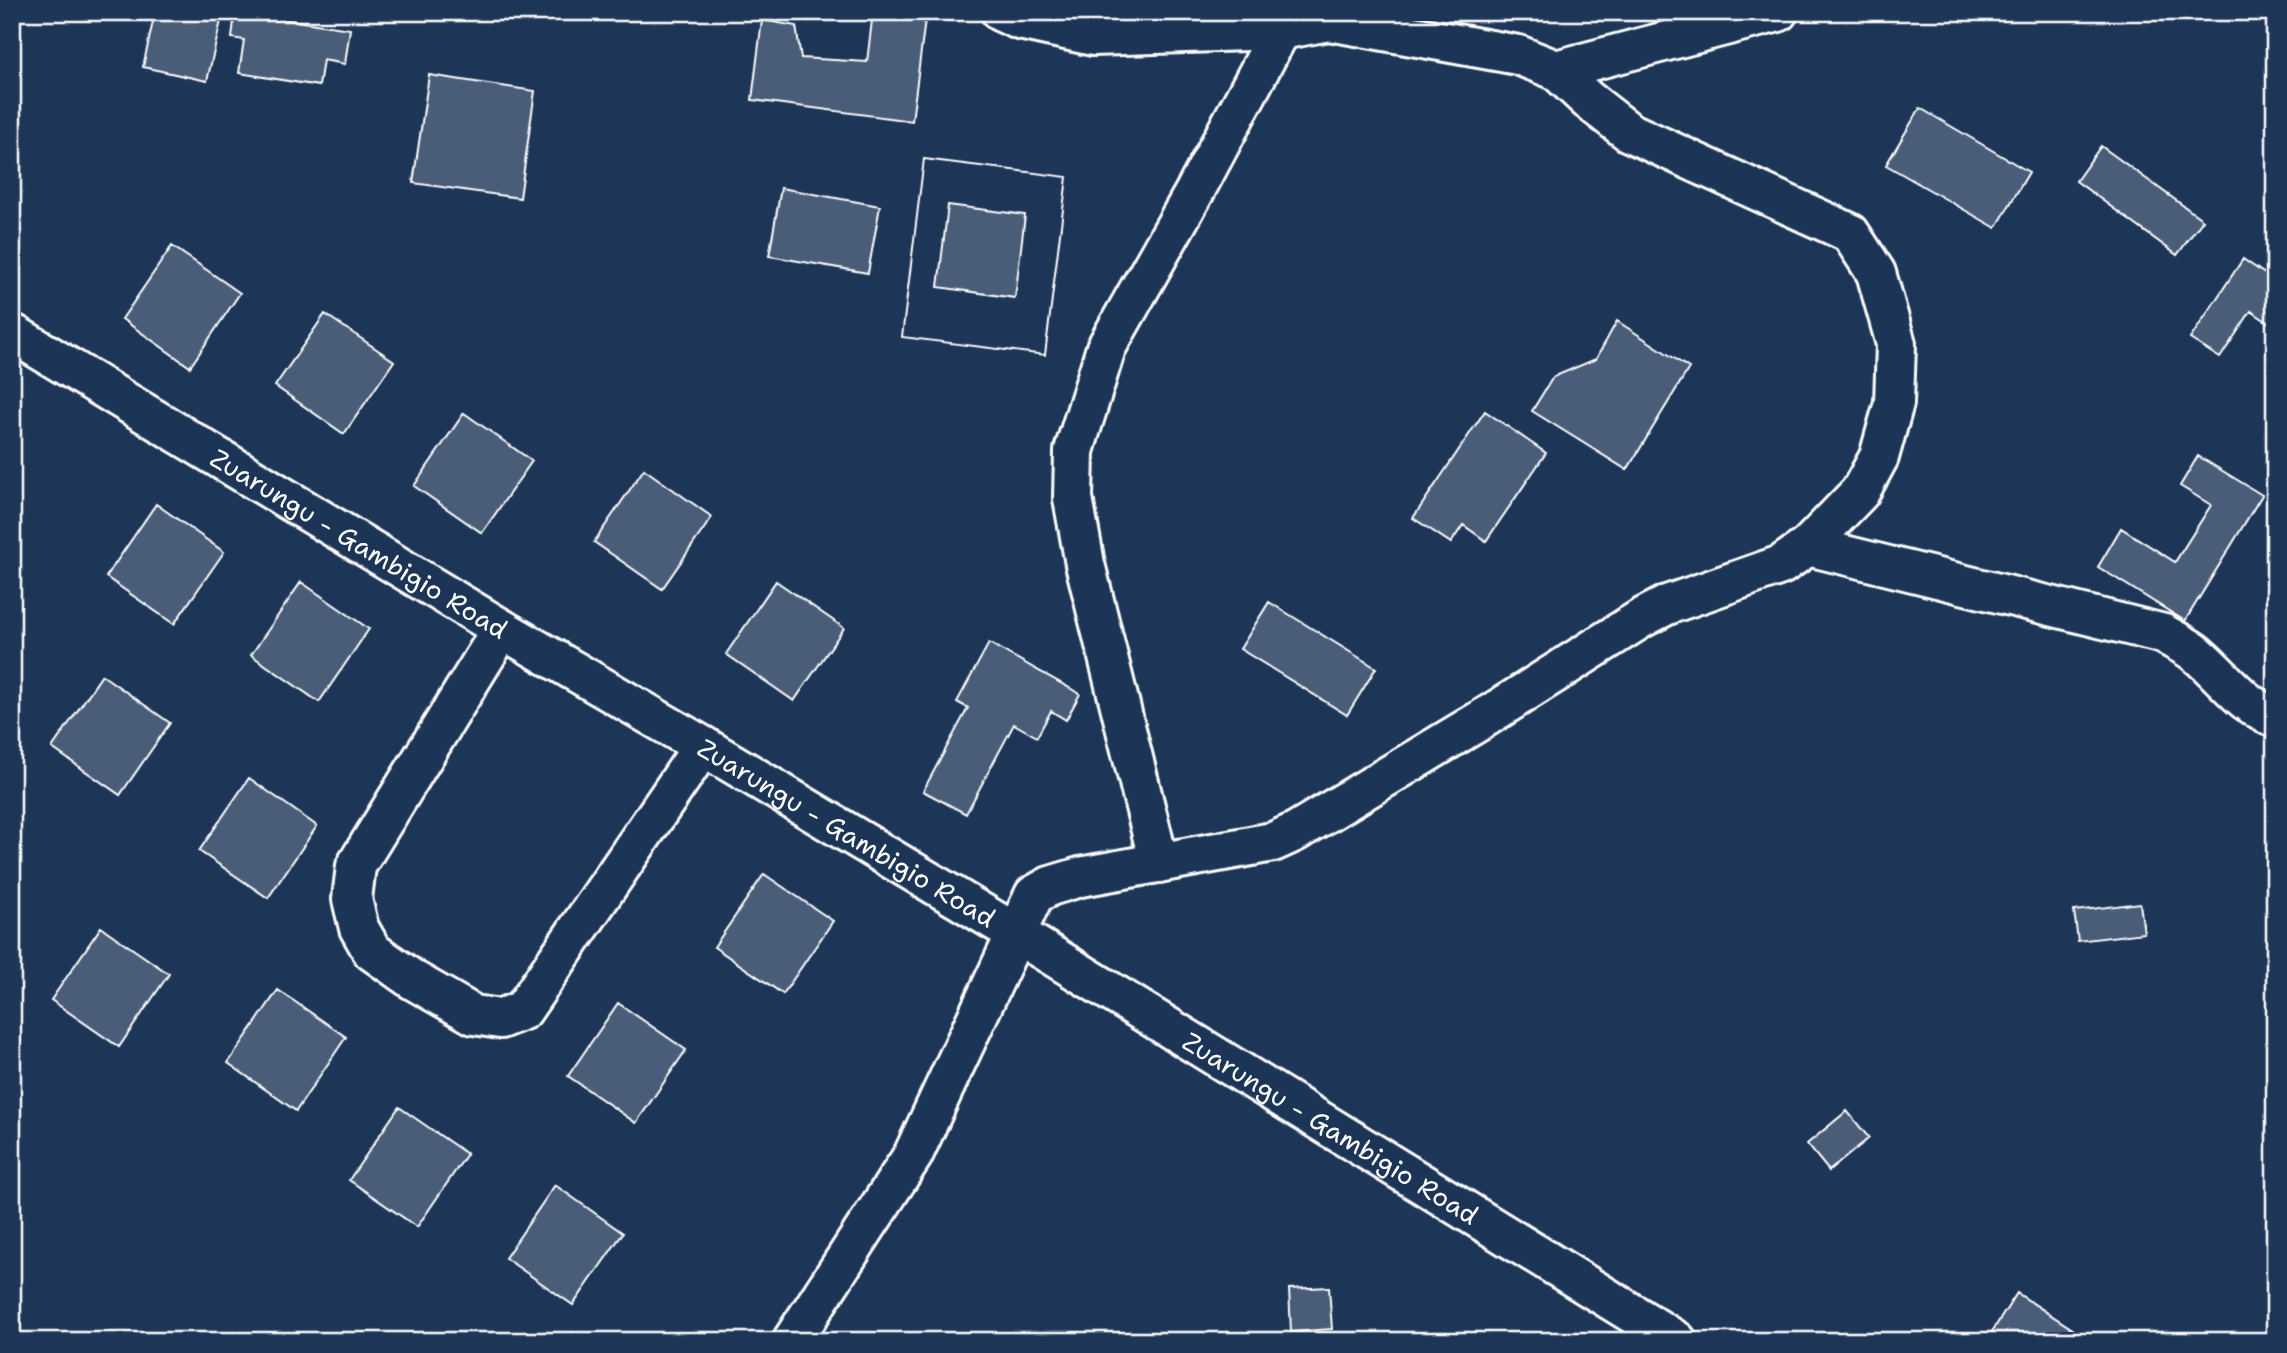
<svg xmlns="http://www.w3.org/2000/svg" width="2287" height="1353" font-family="'Shantell Sans',sans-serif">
<rect width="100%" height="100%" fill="#1d3557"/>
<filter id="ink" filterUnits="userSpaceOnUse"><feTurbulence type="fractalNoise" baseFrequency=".0143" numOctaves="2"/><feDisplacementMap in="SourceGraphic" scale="14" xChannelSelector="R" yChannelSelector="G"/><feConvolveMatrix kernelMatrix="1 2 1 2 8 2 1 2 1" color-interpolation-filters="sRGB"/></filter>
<g filter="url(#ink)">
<path fill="#4a5d79" stroke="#fff" stroke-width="2" fill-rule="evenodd" d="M155 12H223L207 81 143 67Z
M235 12 350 29 345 64 323 60 319 86 239 73 244 40 232 38Z
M873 12H926L912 121 752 100 762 20 796 26 801 58 867 62Z
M429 75 535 91 520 198 413 183Z
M1920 108 2029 172 1996 228 1886 165Z
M2101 146 2203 220 2177 255 2076 181Z
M924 159 1067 177 1045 355 902 337ZM948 205 1025 215 1015 298 938 287Z
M924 159 1067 177 1045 355 902 337Z
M781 188 880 206 868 273 769 256Z
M172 246 240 293 190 367 122 319Z
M2243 259 2275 281V327L2251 311 2220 358 2190 339Z
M325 314 394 361 344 434 275 386Z
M1617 321 1689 368 1627 470 1532 411 1553 377 1596 359Z
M1485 411 1546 453 1486 541 1463 525 1451 543 1413 518Z
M464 413 532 461 482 533 414 486Z
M2198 456 2262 495 2185 621 2098 567 2121 528 2175 562 2211 505 2180 486Z
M644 469 712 517 662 589 594 542Z
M156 504 224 552 174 624 106 577Z
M776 581 844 628 794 701 726 654Z
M301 582 369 629 319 702 251 655Z
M1269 602 1376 668 1347 715 1240 649Z
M989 643 1080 694 1066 720 1051 711 1037 737 1014 724 966 814 923 791 968 708 957 702Z
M102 675 170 723 120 795 52 748Z
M249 778 317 826 268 898 199 851Z
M764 874 833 921 783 994 714 947Z
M2140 903 2144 933 2078 941 2074 911Z
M101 927 169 974 119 1047 51 1000Z
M278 990 346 1037 296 1111 228 1063Z
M618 1003 686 1050 636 1123 568 1076Z
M399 1107 467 1154 417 1227 349 1180Z
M1847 1111 1869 1138 1829 1171 1807 1144Z
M555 1185 623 1233 573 1305 505 1258Z
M1329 1287 1332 1329 1291 1332 1289 1289Z
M2017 1293 2091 1341H1986Z"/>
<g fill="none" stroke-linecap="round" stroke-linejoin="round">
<defs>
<g id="street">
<path d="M1556 70 1778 12"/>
<path id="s1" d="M12 333 502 629 703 746 1017 934 1677 1341"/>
<path d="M1808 546 2164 634C2175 641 2188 646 2198 655 2223 676 2243 706 2275 718"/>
<path d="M502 629 356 866 352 899 359 928 372 951 413 980 474 1015 500 1019 523 1010 703 746"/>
<path d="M1159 863 1085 564 1073 498 1074 451 1106 348 1195 191 1281 30"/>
<path d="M792 1341 913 1155 1034 895 1050 886 1080 877 1273 842 1295 832 1481 720 1642 618 1667 605 1781 565 1808 546 1860 492 1879 457 1894 403 1896 344 1876 273 1850 233 1629 132 1588 100 1556 70 1518 55 1329 21 1281 30 1093 36 1019 20 1001 12"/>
</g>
</defs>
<use href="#street" stroke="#fff" stroke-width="44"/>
<use href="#street" stroke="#1d3557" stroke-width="38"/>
</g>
</g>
<g text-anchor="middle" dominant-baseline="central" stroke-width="5" stroke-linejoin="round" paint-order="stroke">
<g font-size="26" fill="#fff" stroke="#1d3557">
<text stroke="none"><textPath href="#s1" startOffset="406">Zuarungu - Gambigio Road</textPath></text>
<text stroke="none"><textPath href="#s1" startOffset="973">Zuarungu - Gambigio Road</textPath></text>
<text stroke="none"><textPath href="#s1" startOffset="1540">Zuarungu - Gambigio Road</textPath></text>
</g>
</g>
<rect width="2287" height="1353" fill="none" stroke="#1d3557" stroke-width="42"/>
<rect x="21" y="21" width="2245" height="1311" fill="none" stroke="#fff" stroke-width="2.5" filter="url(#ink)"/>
</svg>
